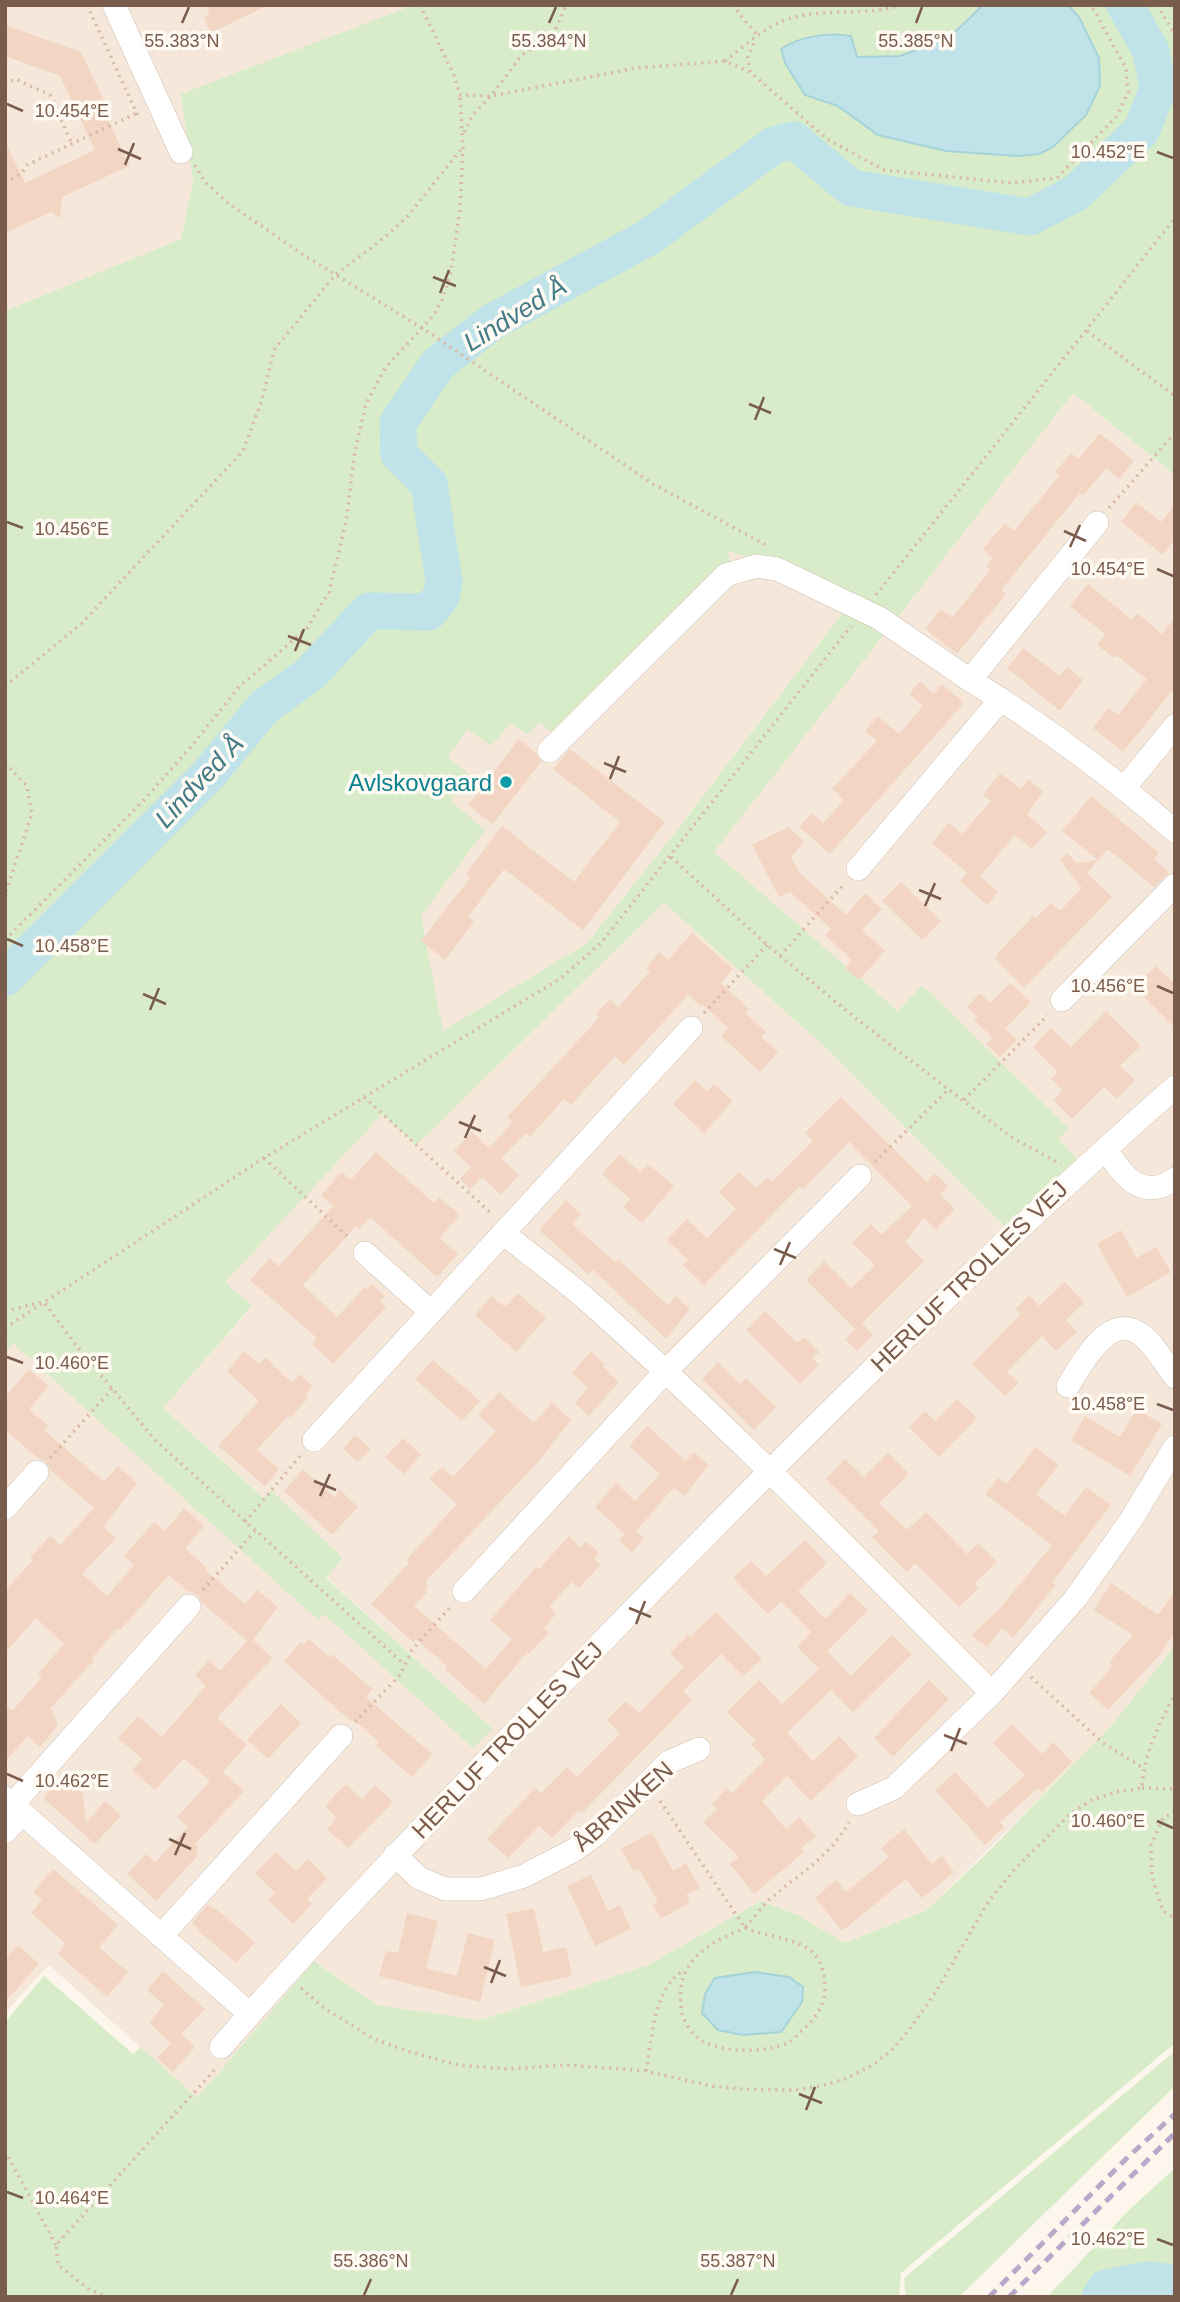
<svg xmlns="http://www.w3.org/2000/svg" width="1180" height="2302" font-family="Helvetica,sans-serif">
<rect width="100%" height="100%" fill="#fdf6ec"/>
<path fill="#f5e8da" d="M5 5H406L407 8 181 94 193 181 181 239 5 311Z
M1073 393 1175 475V1646L1104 1735 927 1910 845 1943 798 1915 760 1901 648 1965 481 2020 377 2005 314 1961 197 2098 49 1965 5 2013V1351L12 1342 318 1619 324 1614 493 1729 326 1577 343 1559 271 1491 265 1498 163 1408 252 1307 224 1282 382 1113 417 1144 664 903 826 1048 1077 1159 1059 1139 1067 1129 922 985 898 1011 713 852Z
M728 551 857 594 678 829 587 943 443 1031 420 916 373 626Z"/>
<path fill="#d8ecc9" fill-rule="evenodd" d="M406 5H983L949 38 900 56 857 57 805 95 838 106 878 135 946 151 1079 17 1068 5H1175V475L1073 393 714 852 898 1011 922 985 1068 1128 1059 1139 1077 1159 1004 1226 826 1048 664 903 416 1145 382 1114 225 1282 252 1306 163 1408 264 1498 271 1490 343 1558 326 1578 493 1729 473 1748 324 1614 318 1620 13 1343 5 1351V311L181 239 193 181 181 94 406 8ZM728 551 857 594 678 829 587 943 443 1031 421 916 485 830 450 800 469 774 448 757 468 729 491 746 511 723 528 735 539 722 556 736 730 562Z
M1175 1646V2043L901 2273 899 2297H5V2022L44 1976 133 2054 141 2047 197 2098 314 1961 377 2005 481 2020 648 1965 761 1901 798 1915 845 1943 927 1910 986 1854 1110 1727Z
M1175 2051V2086L959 2297H906L904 2278Z
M1175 2168V2280L1164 2281 1147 2297H1047L1129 2210Z"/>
<path fill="#bfe3e8" stroke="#a5d3da" stroke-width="2" d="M983 5H1068L1079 17 1099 58 1100 86 1086 115 1053 147 1039 154 1019 156 946 151 878 135 838 106 805 95 785 63 781 49C800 36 829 32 851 36L857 57 900 56 949 38Z
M755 1972 789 1977 803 1987 802 2002 781 2032 743 2035 718 2030 702 2013 705 1994 715 1978Z"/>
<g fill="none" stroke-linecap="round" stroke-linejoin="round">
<path stroke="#bfe3e8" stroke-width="37" d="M5 978 209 774 264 707 310 674 369 611 429 612 441 597 444 581 429 484 399 454 398 423 438 364 492 322 649 237 774 145 794 140 851 188 1030 217 1076 193 1142 130 1158 88 1151 51 1125 5
M1100 2297 1106 2288 1147 2280 1175 2283"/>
</g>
<path fill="#f3d5c3" d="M205 5H269L210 33 204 17 210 14Z
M5 25 81 52 111 115 107 117 129 166 62 197 60 218 51 212 5 233V141L25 183 95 150 60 76 5 56Z
M1100 433 1134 461 1119 479 1106 468 1083 496 1080 493 1001 590 1006 594 957 654 925 629 941 609 952 618 990 570 986 566 993 558 983 549 1005 523 1014 531 1059 476 1055 472 1071 453 1078 459Z
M1136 502 1161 522 1175 504V539L1163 555 1121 522Z
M1088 584 1132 620 1137 613 1162 634 1175 618V687L1123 752 1093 728 1109 708 1118 715 1147 679 1116 655 1114 658 1097 645 1105 634 1070 606Z
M1023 648 1060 676 1067 667 1083 680 1060 711 1007 668Z
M920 681 934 694 942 684 964 703 830 854 799 827 812 813 823 823 844 800 832 789 877 741 865 731 878 716 899 734 923 706 909 694Z
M519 739 535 752 541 762 493 824 468 805Z
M570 749 665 822 583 930 504 869 468 917 474 922 445 960 421 941 470 878 466 874 502 826 574 882 620 822 553 769Z
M1000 773 1021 789 1028 779 1043 791 1027 815 1047 832 1032 849 1015 835 980 876 998 892 987 905 960 881 967 873 932 843 949 823 962 834 991 801 983 795Z
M1091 796 1159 853 1154 859 1169 872 1154 887 1108 849 1098 860 1062 831Z
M788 827 804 841 791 857 800 873 846 915 865 893 882 909 862 930 885 951 859 980 845 968 852 960 825 935 831 929 790 892 779 897 752 845Z
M1067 853 1077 863 1098 860 1087 873 1112 897 1024 988 995 959 998 956 996 955 1033 916 1036 918 1051 903 1060 911 1082 888 1060 860Z
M901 882 941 921 922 940 882 901Z
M692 933 733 969 721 983 749 1009 745 1013 766 1032 761 1037 778 1052 760 1072 721 1036 728 1028 702 1004 700 1006 688 995 624 1065 615 1056 571 1105 564 1099 530 1137 526 1133 501 1158 519 1175 501 1195 482 1177 470 1189 460 1179 471 1167 454 1151 472 1132 489 1148 513 1122 507 1117 588 1030 599 1017 596 1014 610 999 618 1007 650 971 646 968 659 952 668 960Z
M1156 966 1175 984V1028L1134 987Z
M1010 983 1031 1002 1005 1029 1017 1040 1000 1057 986 1044 993 1038 974 1020 977 1017 967 1007 980 993 990 1003Z
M1106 1011 1141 1046 1120 1066 1135 1080 1117 1099 1104 1087 1072 1119 1053 1100 1063 1090 1051 1079 1058 1072 1033 1047 1051 1028 1071 1047Z
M695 1080 707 1091 714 1084 733 1101 704 1133 673 1104Z
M841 1097 927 1182 935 1173 948 1186 940 1194 955 1209 936 1229 924 1218 905 1242 924 1261 862 1323 873 1335 857 1351 845 1339 855 1329 806 1280 824 1261 851 1288 875 1265 852 1243 871 1224 881 1235 912 1206 849 1142 803 1189 800 1186 704 1285 683 1265 688 1260 667 1240 687 1219 707 1238 736 1209 719 1192 739 1172 756 1188 768 1177 772 1182 813 1141 805 1133Z
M376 1152 434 1203 439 1197 460 1215 439 1238 458 1254 437 1277 370 1217 359 1229 356 1226 303 1285 337 1317 365 1287 367 1289 371 1284 385 1296 380 1301 386 1307 333 1364 312 1344 317 1338 250 1280 270 1258 279 1266 333 1206 321 1195 342 1172 351 1180Z
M620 1154 640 1172 648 1164 674 1186 642 1223 623 1207 630 1199 602 1174Z
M566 1200 581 1214 572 1224 615 1262 618 1259 668 1305 676 1296 690 1309 666 1339 593 1270 589 1275 539 1230Z
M1121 1230 1137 1258 1156 1247 1171 1272 1127 1297 1097 1244Z
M1065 1282 1084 1303 1066 1320 1077 1332 1056 1351 1042 1336 1007 1372 1019 1383 1005 1396 972 1364 1021 1314 1016 1309 1029 1295 1039 1306Z
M518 1293 546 1318 516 1352 475 1315 491 1296 505 1307Z
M765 1311 797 1343 804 1337 819 1352 812 1358 819 1365 800 1384 746 1330Z
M244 1351 259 1364 265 1357 292 1383 299 1374 313 1386 305 1395 308 1398 290 1418 288 1416 257 1450 279 1469 265 1486 218 1446 259 1401 227 1371Z
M591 1351 605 1365 603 1367 619 1382 589 1416 575 1403 588 1388 572 1373Z
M433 1360 480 1401 462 1421 415 1379Z
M718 1362 740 1384 746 1378 776 1407 754 1430 702 1379Z
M29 1369 49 1386 29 1409 48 1426 44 1430 104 1482 118 1466 137 1483 103 1527 116 1538 82 1574 107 1596 134 1565 124 1556 154 1522 165 1531 184 1508 204 1526 185 1549 207 1568 205 1570 245 1604 257 1590 278 1607 253 1640 272 1658 217 1718 247 1745 223 1772 244 1791 195 1844 199 1847 196 1851 199 1854 156 1901 127 1874 146 1854 155 1862 188 1827 177 1817 210 1781 184 1758 155 1790 132 1770 142 1759 118 1738 138 1716 162 1737 206 1686 195 1675 209 1660 220 1671 247 1641 202 1603 198 1595 187 1591 169 1575 120 1630 118 1628 92 1658 94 1660 51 1708 58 1725 40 1747 28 1736 5 1761V1705L12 1711 42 1677 38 1674 64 1644 36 1618 5 1653V1591L33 1560 30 1558 50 1536 60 1545 94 1508 51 1471 46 1461 38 1458 5 1430V1397Z
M499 1392 534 1423 552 1403 571 1420 538 1462 425 1582 428 1585 425 1589 427 1592 414 1606 486 1669 512 1639 490 1620 536 1567 539 1569 569 1536 581 1548 586 1541 599 1553 594 1559 600 1565 579 1588 572 1582 549 1607 556 1614 544 1628 549 1632 529 1654 527 1652 484 1704 445 1669 447 1666 416 1639 413 1642 371 1604 409 1563 406 1560 457 1504 429 1479 442 1467 453 1477 496 1431 478 1415Z
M957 1399 977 1418 939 1457 909 1427 925 1411 935 1421Z
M1137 1409 1162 1424 1130 1476 1071 1440 1085 1416 1120 1437Z
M647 1426 686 1461 694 1452 709 1465 684 1496 674 1487 636 1531 644 1538 632 1552 619 1541 625 1534 595 1507 616 1483 635 1501 660 1474 629 1446Z
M355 1435 371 1449 358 1462 343 1449Z
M403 1438 421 1455 404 1474 385 1458Z
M1035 1447 1059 1465 1036 1495 1065 1516 1086 1487 1111 1505 1052 1583 1056 1585 1013 1638 1002 1628 987 1647 972 1635 1001 1607 1052 1545 985 1494 998 1478 1007 1484Z
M888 1453 909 1474 879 1503 907 1530 926 1512 967 1554 978 1543 997 1562 974 1584 979 1588 959 1607 915 1563 907 1572 872 1537 879 1531 826 1479 845 1459 864 1477Z
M303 1469 335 1498 339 1489 358 1507 332 1535 284 1491Z
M805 1540 827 1563 798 1591 825 1619 850 1593 868 1610 827 1651 851 1676 892 1635 912 1654 853 1712 831 1690 787 1733 813 1761 839 1736 858 1756 811 1801 787 1776 762 1801 786 1829 799 1817 816 1836 801 1848 804 1852 754 1894 730 1864 739 1857 703 1822 717 1809 712 1804 727 1788 732 1793 765 1760 751 1744 756 1741 727 1712 759 1680 782 1704 819 1669 797 1647 811 1632 781 1601 768 1614 733 1578 751 1561 766 1576Z
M1111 1583 1158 1615 1175 1590V1632L1157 1658 1108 1710 1089 1693 1113 1666 1109 1662 1133 1635 1094 1610Z
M716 1612 762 1659 743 1676 721 1654 683 1691 692 1700 582 1813 579 1810 552 1838 539 1826 508 1858 487 1839 535 1788 541 1793 567 1767 577 1777 620 1734 607 1720 626 1701 639 1713 684 1667 670 1653 688 1635 690 1637Z
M309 1639 329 1657 331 1654 373 1689 366 1697 432 1754 412 1777 376 1746 379 1742 353 1719 351 1721 339 1711 284 1661 301 1642 304 1645Z
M929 1680 949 1699 893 1757 874 1738Z
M281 1704 301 1723 268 1759 247 1740Z
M1012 1724 1042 1754 1053 1742 1072 1762 1042 1792 1038 1788 1000 1822 1004 1827 985 1845 935 1790 955 1772 988 1808 1025 1775 993 1743Z
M63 1775 83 1793 86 1823 105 1801 120 1814 118 1815 120 1817 95 1844 43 1798Z
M346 1784 362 1799 375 1785 393 1802 348 1848 327 1829 337 1818 325 1806Z
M904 1829 932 1864 942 1856 954 1872 922 1898 906 1879 842 1931 815 1898 836 1880 846 1892 889 1857 881 1848Z
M652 1832 673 1871 686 1863 700 1888 686 1895 690 1902 661 1919 653 1905 658 1902 639 1869 634 1872 621 1849Z
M276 1852 296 1871 308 1859 327 1878 307 1899 312 1904 293 1924 268 1900 275 1893 255 1873Z
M53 1869 118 1925 99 1947 128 1972 107 1997 58 1954 66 1944 31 1913 42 1900 33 1892Z
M591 1875 608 1911 620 1905 631 1929 595 1946 567 1886Z
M208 1904 214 1909 215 1908 255 1942 236 1963 196 1929 198 1928 192 1923Z
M534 1908 543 1952 566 1947 572 1976 521 1987 506 1914Z
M407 1913 438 1921 426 1968 457 1976 468 1933 495 1940 480 2002 379 1976 386 1951 398 1953Z
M18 1945 39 1964 5 2002V1959Z
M163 1971 205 2009 181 2034 195 2047 173 2072 157 2058 171 2043 149 2023 164 2005 147 1990Z"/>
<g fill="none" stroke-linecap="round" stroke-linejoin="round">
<defs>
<path id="minor" d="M114 5 181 152
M1097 523 970 680C1043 725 1110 775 1175 831
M549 751 726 575 756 566 777 569 879 618 970 680
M1125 787 1175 726
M858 869 1001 699
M1062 1000 1175 885
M1106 1148C1121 1175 1142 1202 1175 1179
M503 1233C531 1255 559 1276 586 1299 727 1424 859 1560 992 1693
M365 1253 431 1312
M1068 1386C1081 1365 1109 1311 1140 1334 1154 1343 1164 1363 1175 1377
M314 1440 691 1028
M5 1508 37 1472
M464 1591 665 1372 860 1176
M5 1798 250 2014
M13 1804 189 1606
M858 1804 894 1788 992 1693 1075 1599 1131 1520 1175 1447
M5 1832 22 1813
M395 1855 419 1878 445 1889H481L524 1876 576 1849 595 1835 669 1762 699 1749
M161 1936 341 1736
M221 2047C342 1909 470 1778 598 1646 785 1454 974 1264 1175 1087"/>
</defs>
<use href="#minor" stroke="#d1beb0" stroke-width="24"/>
<path stroke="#d9b8a5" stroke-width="3.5" stroke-dasharray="2 5" stroke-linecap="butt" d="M87 5 139 118
M420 5 454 75 460 95 491 96 636 68 725 61 750 72 827 139 884 170 1013 183 1057 178 1117 116 1128 92 1126 68 1091 5
M732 5 758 36
M1157 5 1175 35
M725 61C745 46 765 26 788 19 824 7 865 17 901 5
M750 72 748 57 755 41
M5 84 15 79 50 95 72 144
M464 132 472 116 491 96 522 55 555 31 566 5
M195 165 205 182 228 203 302 254 422 328 653 484 766 545
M5 182 21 174 27 165 139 112
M1087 331 1175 396
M1109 508 1175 433
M876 595 1175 218
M5 686 81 624 243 451 262 400 274 350 335 275 384 238 408 216 462 148
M5 763 27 786 32 814 5 894
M671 857 767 945 859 1021 1014 1139 1061 1164
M5 940 143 801 190 748 239 687 307 628 329 592 346 522 355 451 366 404 385 368 434 315 443 298 451 271 460 210 463 147 460 95
M780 956 844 884
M704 1013 767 945
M364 1097 492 1214
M964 1100 1048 1015
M264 1158 349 1238
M875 1162 948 1090
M5 1311 44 1302 75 1344 155 1440 405 1665
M5 1328 264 1158 561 978 601 943 851 626
M50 1458 112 1389
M245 1522 300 1456
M203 1590 255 1531
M1031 1677 1103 1743 1143 1768
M355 1722 400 1675 412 1650 452 1605
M1142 1788 1175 1789
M660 1801 745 1928C753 1919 761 1907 770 1899 801 1872 828 1859 849 1822
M1175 1812 1163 1818 1151 1845 1152 1877 1163 1911 1175 1918
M745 1928C781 1942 825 1936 825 1988 825 2005 816 2017 804 2029 799 2033 794 2040 788 2043 765 2053 726 2053 704 2042 694 2037 684 2023 682 2013 673 1963 704 1945 745 1928Z
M301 1988 324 2008 374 2039 410 2052 458 2065 507 2069 566 2065 646 2071 711 2086 742 2089 793 2090 820 2086 845 2079 871 2066 891 2051 909 2030 935 1993 987 1904 1014 1870 1070 1814 1092 1800 1116 1792 1142 1788C1144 1753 1159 1725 1175 1694
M646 2071C652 2040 653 1989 683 1971
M5 2151 56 2245
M109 2297 90 2290 58 2265 56 2245 218 2066"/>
<use href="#minor" stroke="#fff" stroke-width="23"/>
<path stroke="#b9a8c9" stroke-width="5" stroke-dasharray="10 7" stroke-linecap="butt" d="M989 2297 1127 2158 1175 2114
M1009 2297 1175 2133"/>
</g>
<path fill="none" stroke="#7a5c4d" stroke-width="2.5" d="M182 23 189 7M549 23 556 7M916 23 922 7M7 104 23 111M118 149 141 159M1157 152 1173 158M125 165 134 143M433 277 456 286M440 293 449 270M749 404 771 413M755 420 764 397M7 522 23 528M1064 531 1086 541M1070 547 1080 525M1157 569 1173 576M288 636 311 645M295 651 304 629M604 763 626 772M610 779 619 756M919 890 941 899M925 906 935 883M7 939 23 946M1157 986 1173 993M143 994 166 1004M150 1010 159 988M459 1122 481 1131M465 1138 475 1115M774 1249 796 1258M780 1265 790 1242M7 1357 23 1363M1157 1404 1173 1410M314 1481 336 1490M320 1496 330 1474M629 1608 651 1617M636 1624 645 1601M944 1735 967 1744M951 1751 960 1728M7 1774 23 1781M1157 1821 1173 1828M169 1839 191 1849M175 1855 185 1833M484 1967 506 1976M491 1983 500 1960M799 2094 822 2103M806 2110 815 2087M7 2192 23 2198M1157 2239 1173 2245M364 2295 371 2279M731 2295 738 2279"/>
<circle fill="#0f9aa8" stroke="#fffaf3" stroke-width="2.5" cx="506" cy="782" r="7"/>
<g text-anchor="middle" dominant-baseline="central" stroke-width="7" stroke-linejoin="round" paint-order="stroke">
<g font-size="24" fill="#0d838f" stroke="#fffaf3" text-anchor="end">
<text x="492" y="782">Avlskovgaard</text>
</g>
<g font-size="24" fill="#7a5c4d" stroke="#fffaf3">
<text transform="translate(969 1276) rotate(-44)">HERLUF TROLLES VEJ</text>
<text transform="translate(507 1740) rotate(-46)">HERLUF TROLLES VEJ</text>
<text transform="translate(623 1806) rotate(-41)">ÅBRINKEN</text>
</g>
<g font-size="26" font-style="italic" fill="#437c86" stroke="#fffaf3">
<text transform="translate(515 314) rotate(-32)">Lindved Å</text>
<text transform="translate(199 781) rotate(-47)">Lindved Å</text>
</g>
</g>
<g font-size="18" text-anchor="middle" fill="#7a5c4d" stroke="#fffaf3" stroke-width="7" stroke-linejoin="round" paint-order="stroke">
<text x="549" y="47">55.384°N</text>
<text x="916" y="47">55.385°N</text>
<text x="182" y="47">55.383°N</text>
<text x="72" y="117">10.454°E</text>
<text x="1108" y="158">10.452°E</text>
<text x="72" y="535">10.456°E</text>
<text x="1108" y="575">10.454°E</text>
<text x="72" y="952">10.458°E</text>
<text x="1108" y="992">10.456°E</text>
<text x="72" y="1369">10.460°E</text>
<text x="1108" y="1410">10.458°E</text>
<text x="72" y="1787">10.462°E</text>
<text x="1108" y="1827">10.460°E</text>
<text x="72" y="2204">10.464°E</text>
<text x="1108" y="2245">10.462°E</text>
<text x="371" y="2267">55.386°N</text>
<text x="738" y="2267">55.387°N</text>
</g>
<rect width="1180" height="2302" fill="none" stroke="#7a5c4d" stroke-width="14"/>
</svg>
